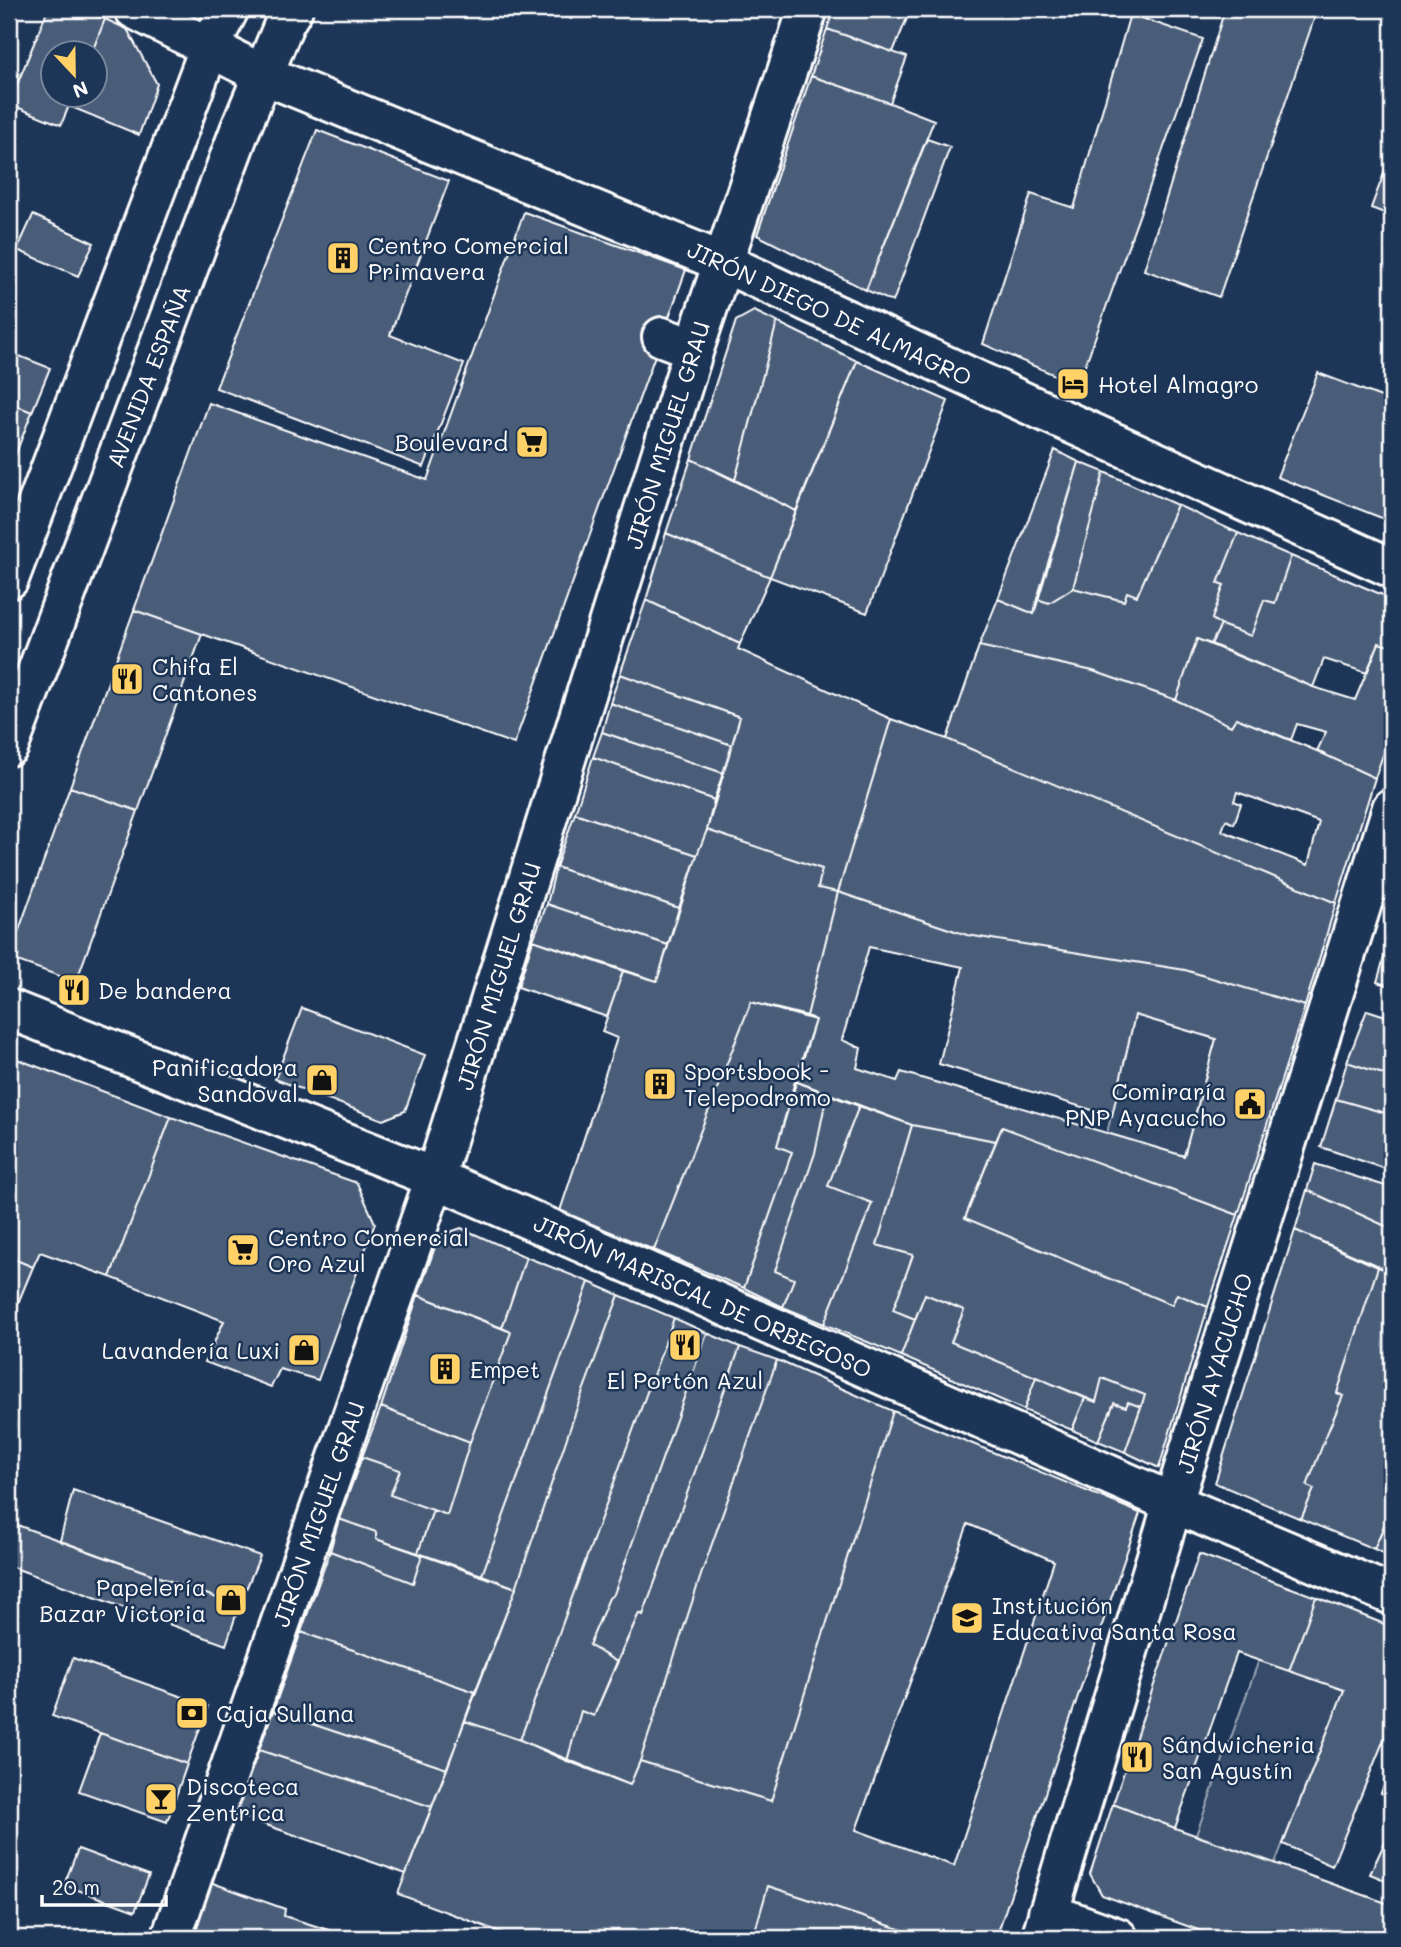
<svg xmlns="http://www.w3.org/2000/svg" width="1401" height="1947" font-family="Mali,sans-serif">
<rect width="100%" height="100%" fill="#1d3557"/>
<filter id="ink" filterUnits="userSpaceOnUse"><feTurbulence type="fractalNoise" baseFrequency=".0143" numOctaves="2"/><feDisplacementMap in="SourceGraphic" scale="14" xChannelSelector="R" yChannelSelector="G"/><feConvolveMatrix kernelMatrix="1 2 1 2 8 2 1 2 1" color-interpolation-filters="sRGB"/></filter>
<g filter="url(#ink)">
<path fill="#364b69" stroke="#9aa5b4" stroke-width="2" d="M1135 1015 1216 1039 1184 1156 1107 1133Z
M1259 1660 1344 1690 1275 1863 1196 1835Z"/>
<path fill="#4a5d79" stroke="#fff" stroke-width="2" fill-rule="evenodd" d="M48 9H79L105 19 92 52H52V94H74L61 125 9 104Z
M555 9H578L571 19Z
M834 9H905L910 11 893 52 827 29Z
M1225 9H1294L1315 16 1219 297 1144 270Z
M1130 14 1203 39 1078 385 983 344 1031 194 1074 208Z
M105 19 127 29 157 84 139 135 69 106 74 94H94V52H92Z
M827 29 907 57 890 103 811 76Z
M811 76 890 103 934 120 866 290 757 235Z
M317 130 449 181 390 335 464 364 424 467 216 388Z
M927 139 950 147 893 302 866 290Z
M1392 152V216L1371 208Z
M524 212 686 270 514 744 134 610 209 403 427 480Z
M33 215 94 243 78 276 17 250Z
M754 311 777 322 735 480 691 459 736 321Z
M777 322 857 361 796 511 735 480Z
M9 352 50 368 32 412 9 403Z
M857 361 948 401 867 613 770 577Z
M1318 373 1392 401V522L1277 477Z
M9 403 32 412 16 453 9 450Z
M9 450 16 453 9 472Z
M1055 450 1079 462 1034 614 998 599Z
M691 459 796 511 770 577 666 533Z
M1079 462 1104 472 1073 588 1049 603 1037 599Z
M1104 472 1177 505 1137 596 1127 592 1124 601 1073 588Z
M1177 505 1238 533 1218 583 1224 585 1212 619 1221 625 1211 644 1197 639 1176 700 1093 671 979 646 998 599 1034 614 1037 599 1049 603 1073 588 1124 601 1127 592 1137 596Z
M666 533 770 577 740 644 646 600Z
M1238 533 1291 556 1275 603 1264 600 1251 636 1221 625 1212 619 1224 585 1218 583Z
M1291 556 1392 599V647L1379 643 1367 673 1324 659 1313 687 1211 644 1221 625 1251 636 1264 600 1275 603Z
M646 600 740 644 738 649 891 719 838 892 818 888 822 869 707 830 740 717 620 674Z
M134 610 202 634 138 811 70 787Z
M1197 639 1313 687 1355 700 1379 643 1392 647V729L1375 778 1317 751 1326 732 1297 724 1291 740 1236 718 1231 726 1176 700Z
M979 646 1093 671 1176 700 1231 726 1236 718 1317 751 1375 778 1336 903 947 739ZM1237 792 1319 822 1308 865 1222 831 1226 820 1234 824 1241 804 1234 801Z
M620 674 740 717 732 745 610 703Z
M610 703 732 745 723 773 602 732Z
M891 719 947 739 1336 903 1305 1006 1185 970 967 935 838 892Z
M602 732 723 773 714 800 593 757Z
M593 757 714 800 707 830 697 855 575 813Z
M70 787 138 811 76 982 9 958Z
M575 813 697 855 679 908 556 867Z
M707 830 822 869 818 888 838 892 807 1016 751 1002 654 1250 560 1211 617 1038 602 1032 623 971 657 981 697 855Z
M556 867 679 908 668 945 547 904Z
M838 892 967 935 1185 970 1305 1006 1238 1215 1002 1127 996 1141 912 1125 795 1081 815 1020 807 1016ZM869 947 963 967 939 1064 1112 1116 1135 1015 1216 1039 1184 1156 901 1072 897 1081 857 1068 861 1048 842 1040Z
M547 904 668 945 657 981 533 940Z
M1392 930V987L1377 982Z
M533 940 623 971 607 1017 518 987Z
M751 1002 815 1020 777 1146 792 1152 744 1288 654 1250Z
M302 1008 425 1055 405 1111 383 1120 275 1079Z
M1367 1010 1392 1018V1077L1347 1062Z
M9 1056 171 1117 110 1277 40 1252 33 1267 9 1257Z
M1347 1062 1392 1077V1115L1336 1099Z
M795 1081 827 1094 815 1153 775 1271 794 1279 783 1307 744 1288 792 1152 777 1146Z
M827 1094 859 1106 828 1186 872 1203 824 1324 783 1307 794 1279 775 1271 815 1153Z
M1336 1099 1392 1115V1171L1321 1147Z
M859 1106 912 1125 877 1245 913 1255 893 1310 915 1319 901 1356 824 1324 872 1203 828 1186Z
M171 1117 357 1183 375 1223 318 1380 280 1369 271 1387 205 1362 224 1321 110 1277Z
M912 1125 996 1141 965 1218 1172 1305 1177 1294 1208 1307 1159 1468 1125 1452 1145 1395 1102 1378 1096 1402 951 1342 964 1310 925 1294 915 1319 893 1310 913 1255 877 1245Z
M1002 1127 1238 1215 1208 1307 1177 1294 1172 1305 965 1218Z
M1315 1164 1392 1188V1229L1307 1190Z
M1307 1190 1392 1229V1272L1295 1230Z
M461 1228 526 1257 502 1328 418 1295 439 1236Z
M1295 1230 1378 1267 1337 1393 1343 1396 1326 1436 1307 1486 1314 1489 1301 1519 1215 1483Z
M9 1257 33 1267 16 1308 9 1305Z
M526 1257 589 1282 482 1575 418 1553 433 1510 447 1515 470 1442 511 1332 502 1328Z
M1378 1267 1392 1272V1507L1374 1549 1301 1519 1314 1489 1307 1486 1326 1436 1343 1396 1337 1393Z
M589 1282 619 1295 579 1402 516 1588 482 1575Z
M925 1294 964 1310 951 1342 1036 1377 1024 1410 901 1356Z
M418 1295 511 1332 470 1442 381 1407Z
M619 1295 674 1318 520 1740 465 1721 516 1588 579 1402Z
M674 1318 707 1333 614 1594 609 1598 589 1645 617 1662 594 1716 581 1711 567 1761 520 1740Z
M707 1333 740 1347 643 1615 639 1613 617 1662 589 1645 609 1598 614 1594Z
M740 1347 777 1360 701 1575 640 1761 630 1785 567 1761 581 1711 594 1716 639 1613 643 1615Z
M777 1360 893 1411 771 1801 640 1761 701 1575Z
M1036 1377 1085 1398 1072 1430 1024 1410Z
M1102 1378 1145 1395 1141 1407 1128 1402 1126 1407 1114 1403 1098 1441 1072 1430 1085 1398 1096 1402Z
M1128 1402 1141 1407 1125 1452 1098 1441 1114 1403 1126 1407Z
M381 1407 470 1442 447 1515 390 1495 400 1470 362 1457Z
M893 1411 1140 1513 996 1938H927L768 1886 753 1938H516L398 1894 465 1721 520 1740 630 1785 640 1761 771 1801ZM968 1524 1054 1561 954 1866 856 1830Z
M362 1457 400 1470 390 1495 433 1510 418 1553 376 1539V1532L339 1519Z
M73 1490 260 1556 239 1606 60 1541Z
M1389 1515 1392 1516V1557L1374 1549Z
M339 1519 376 1532V1539L422 1555 413 1583 330 1551Z
M9 1522 239 1606 226 1645 9 1566Z
M330 1551 413 1583 422 1555 516 1588 475 1692 301 1632Z
M1199 1554 1316 1597 1289 1671 1237 1653 1175 1828 1113 1804Z
M1316 1597 1392 1627V1720L1332 1866 1283 1844 1344 1690 1289 1671Z
M301 1632 475 1692 447 1769 273 1711Z
M73 1658 208 1706 187 1764 52 1716Z
M273 1711 447 1769 432 1807 259 1750Z
M100 1733 187 1764 167 1822 79 1791Z
M259 1750 432 1807 406 1874 235 1814Z
M1392 1765V1798L1381 1793Z
M1113 1804 1175 1828 1392 1905V1938H1220L1102 1895 1090 1874Z
M1392 1827V1883L1370 1874Z
M78 1849 149 1875 135 1911 64 1885Z
M210 1882 285 1909 284 1916 354 1938H194Z
M768 1886 927 1938H753Z"/>
<g fill="none" stroke-linecap="round" stroke-linejoin="round">
<defs>
<path id="minor" d="M134 9 262 74 722 262 1026 403 1392 568
M662 337 694 349
M9 1009 435 1178 1173 1503 1392 1595
M1048 1913 1118 1938
M171 1938 435 1178 694 349 808 9
M1041 1938 1173 1503 1392 808"/>
<path id="major" d="M9 579 210 46 229 9
M9 746 240 130 285 22 293 9"/>
</defs>
<use href="#minor" stroke="#fff" stroke-width="44"/>
<use href="#major" stroke="#fff" stroke-width="44"/>
<use href="#minor" stroke="#1d3557" stroke-width="38"/>
<use href="#major" stroke="#1d3557" stroke-width="38"/>
</g>
</g>
<defs>
<symbol id="building-square" viewBox="-11 -11 22 22"><rect x="-9" y="-9" width="18" height="18" rx="4" fill="#ffd166" stroke="#1d3557"/><path d="M-4-6H4V6H1V3H-1V6H-4ZM-2.5-4.3h1.7v1.8h-1.7ZM.8-4.3h1.7v1.8H.8ZM-2.5-1h1.7V.8h-1.7ZM.8-1h1.7V.8H.8Z" fill="#111"/></symbol>
<symbol id="hotel-square" viewBox="-11 -11 22 22"><rect x="-9" y="-9" width="18" height="18" rx="4" fill="#ffd166" stroke="#1d3557"/><path d="M-6-4.5h1.5V1H6V5H4.5V3h-9V5H-6ZM-4 0a1.8 1.8 0 1 1 3.6 0ZM.5 0V-2.5h3Q6-2.5 6 0Z" fill="#111"/></symbol>
<symbol id="supermarket-square" viewBox="-11 -11 22 22"><rect x="-9" y="-9" width="18" height="18" rx="4" fill="#ffd166" stroke="#1d3557"/><path d="M-6-5.5h2.5l.6 2H6L4.5 2H-2.5L-4.4-4H-6ZM-1.5 3.2a1.3 1.3 0 1 0 .1 0ZM3 3.2a1.3 1.3 0 1 0 .1 0Z" fill="#111"/></symbol>
<symbol id="restaurant-square" viewBox="-11 -11 22 22"><rect x="-9" y="-9" width="18" height="18" rx="4" fill="#ffd166" stroke="#1d3557"/><path d="M-5-6h1v4h1v-4h1v4h1v-4h1v5L-1.5 .5V6h-2V.5L-5-1ZM5-6V6H3V1.5H1.5Q1.5-4 5-6Z" fill="#111"/></symbol>
<symbol id="shop-square" viewBox="-11 -11 22 22"><rect x="-9" y="-9" width="18" height="18" rx="4" fill="#ffd166" stroke="#1d3557"/><path d="M-5-2.5h2.3a2.7 3.5 0 0 1 5.4 0H5L5.5 6h-11ZM-1.5-2.5h3a1.5 2.3 0 0 0-3 0Z" fill="#111"/></symbol>
<symbol id="civic-square" viewBox="-11 -11 22 22"><rect x="-9" y="-9" width="18" height="18" rx="4" fill="#ffd166" stroke="#1d3557"/><path d="M-.6-6.5H3V-4.5H.6V-3L4-1V1h2V6H-6V1h2V-1L-.6-3ZM-1.2 2.5V6h2.4V2.5Z" fill="#111"/></symbol>
<symbol id="school-square" viewBox="-11 -11 22 22"><rect x="-9" y="-9" width="18" height="18" rx="4" fill="#ffd166" stroke="#1d3557"/><path d="M0-5L7-2L0 1L-7-2ZM-4 1L0 2.5L4 1V4Q0 6-4 4Z" fill="#111"/></symbol>
<symbol id="bank-square" viewBox="-11 -11 22 22"><rect x="-9" y="-9" width="18" height="18" rx="4" fill="#ffd166" stroke="#1d3557"/><path d="M-6-4H6V4H-6ZM0-2.3a2.3 2.3 0 1 0 0 4.6a2.3 2.3 0 1 0 0-4.6Z" fill="#111"/></symbol>
<symbol id="bar-square" viewBox="-11 -11 22 22"><rect x="-9" y="-9" width="18" height="18" rx="4" fill="#ffd166" stroke="#1d3557"/><path d="M-6-5H6L.8 .8V4.5H3.5V6h-7V4.5H-.8V.8Z" fill="#111"/></symbol>
</defs>
<g fill-rule="evenodd">
<use href="#building-square" x="324" y="239" width="38" height="38"/>
<use href="#hotel-square" x="1054" y="365" width="38" height="38"/>
<use href="#supermarket-square" x="513" y="423" width="38" height="38"/>
<use href="#restaurant-square" x="108" y="660" width="38" height="38"/>
<use href="#restaurant-square" x="55" y="971" width="38" height="38"/>
<use href="#shop-square" x="303" y="1061" width="38" height="38"/>
<use href="#building-square" x="641" y="1065" width="38" height="38"/>
<use href="#civic-square" x="1231" y="1085" width="38" height="38"/>
<use href="#supermarket-square" x="224" y="1231" width="38" height="38"/>
<use href="#restaurant-square" x="666" y="1326" width="38" height="38"/>
<use href="#shop-square" x="285" y="1331" width="38" height="38"/>
<use href="#building-square" x="426" y="1350" width="38" height="38"/>
<use href="#shop-square" x="212" y="1581" width="38" height="38"/>
<use href="#school-square" x="948" y="1599" width="38" height="38"/>
<use href="#bank-square" x="173" y="1694" width="38" height="38"/>
<use href="#restaurant-square" x="1118" y="1738" width="38" height="38"/>
<use href="#bar-square" x="142" y="1780" width="38" height="38"/>
</g>
<g text-anchor="middle" dominant-baseline="central" stroke-width="5" stroke-linejoin="round" paint-order="stroke">
<g font-size="23" fill="#fff" stroke="#1d3557" text-anchor="start">
<text x="368" y="245">Centro Comercial<tspan x="368" dy="26">Primavera</tspan></text>
<text x="1098" y="384">Hotel Almagro</text>
<text x="508" y="442" text-anchor="end">Boulevard</text>
<text x="152" y="666">Chifa El<tspan x="152" dy="26">Cantones</tspan></text>
<text x="98" y="990">De bandera</text>
<text x="298" y="1067" text-anchor="end">Panificadora<tspan x="298" dy="26">Sandoval</tspan></text>
<text x="684" y="1071">Sportsbook -<tspan x="684" dy="26">Telepodromo</tspan></text>
<text x="1226" y="1091" text-anchor="end">Comiraría<tspan x="1226" dy="26">PNP Ayacucho</tspan></text>
<text x="268" y="1237">Centro Comercial<tspan x="268" dy="26">Oro Azul</tspan></text>
<text x="280" y="1350" text-anchor="end">Lavandería Luxi</text>
<text x="470" y="1369">Empet</text>
<text x="685" y="1380" text-anchor="middle">El Portón Azul</text>
<text x="206" y="1587" text-anchor="end">Papelería<tspan x="206" dy="26">Bazar Victoria</tspan></text>
<text x="992" y="1605">Institución<tspan x="992" dy="26">Educativa Santa Rosa</tspan></text>
<text x="216" y="1713">Caja Sullana</text>
<text x="1162" y="1744">Sándwicheria<tspan x="1162" dy="26">San Agustín</tspan></text>
<text x="186" y="1786">Discoteca<tspan x="186" dy="26">Zentrica</tspan></text>
</g>
<g font-size="23" fill="#fff" stroke="#1d3557">
<text transform="translate(830 313) rotate(25)">JIRÓN DIEGO DE ALMAGRO</text>
<text transform="translate(148 376) rotate(-69)">AVENIDA ESPAÑA</text>
<text transform="translate(667 435) rotate(-73)">JIRÓN MIGUEL GRAU</text>
<text transform="translate(498 976) rotate(-73)">JIRÓN MIGUEL GRAU</text>
<text transform="translate(703 1296) rotate(24)">JIRÓN MARISCAL DE ORBEGOSO</text>
<text transform="translate(1214 1373) rotate(-73)">JIRÓN AYACUCHO</text>
<text transform="translate(318 1514) rotate(-71)">JIRÓN MIGUEL GRAU</text>
</g>
</g>
<rect width="1401" height="1947" fill="none" stroke="#1d3557" stroke-width="35"/>
<rect x="18" y="18" width="1366" height="1912" fill="none" stroke="#fff" stroke-width="2.5" filter="url(#ink)"/>
<g transform="translate(74 74) rotate(158)"><circle r="33" fill="#1d3557" stroke="#77869a" stroke-width="2"/>
<path d="M0-5L12 26L0 18L-12 26Z" fill="#ffd166"/>
<text y="-10" font-size="19" font-weight="bold" text-anchor="middle" fill="#ffffff">N</text>
</g>
<path d="M42 1895v10h124v-10" fill="none" stroke="#ffffff" stroke-width="3.5"/>
<text x="52" y="1895" font-size="21" fill="#ffffff" stroke="#1d3557" stroke-width="5" paint-order="stroke">20 m</text>
</svg>
